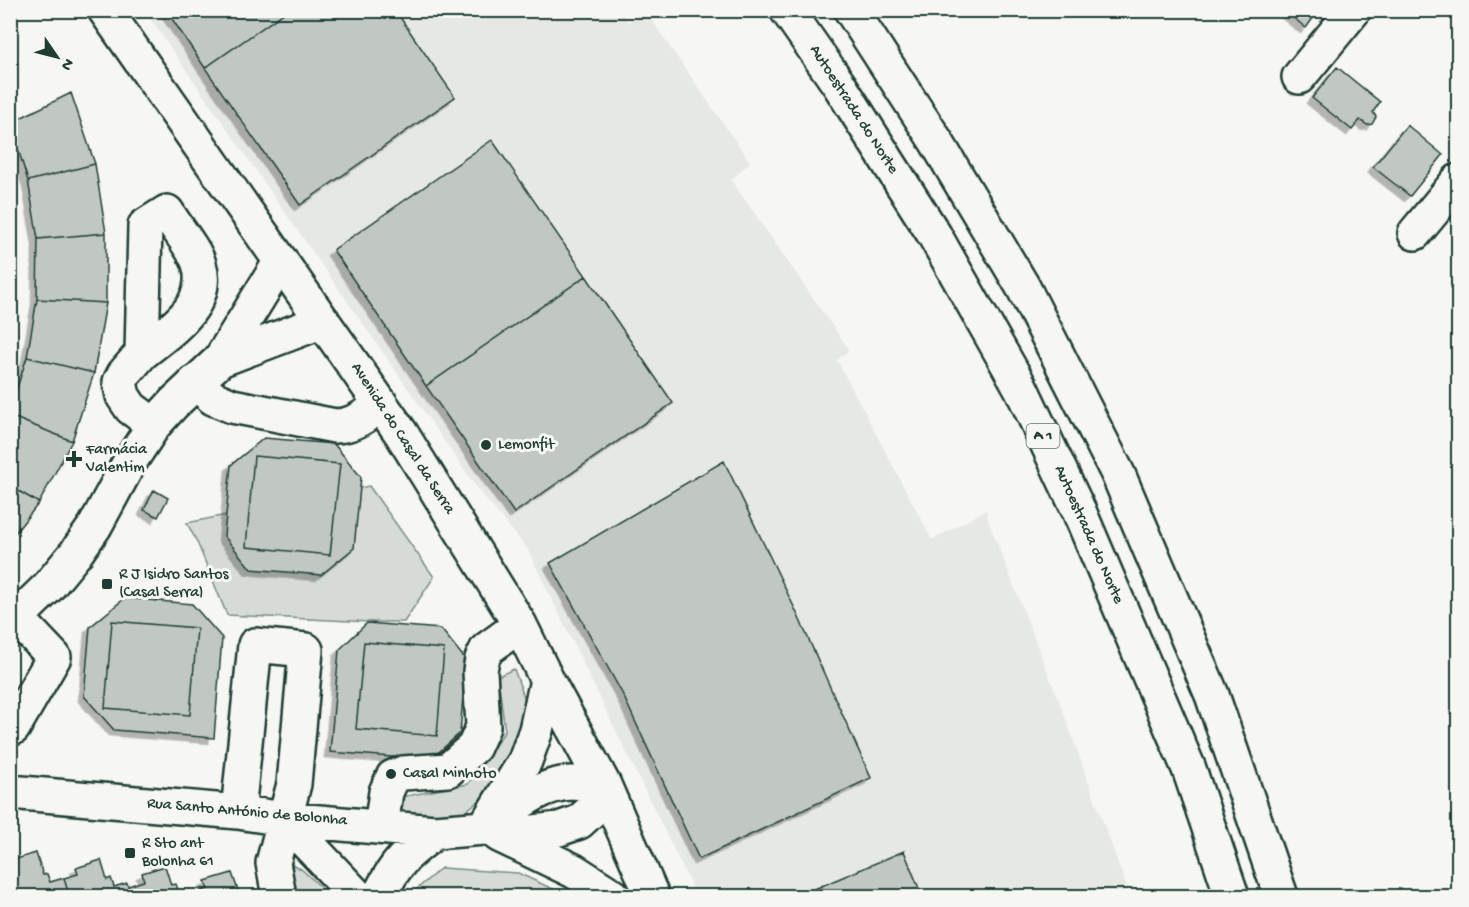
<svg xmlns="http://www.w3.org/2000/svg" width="1469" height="907" font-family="'Gochi Hand',sans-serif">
<defs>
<filter id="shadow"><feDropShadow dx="-5.5" dy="5.5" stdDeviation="0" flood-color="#0004"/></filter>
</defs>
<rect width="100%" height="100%" fill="#f6f6f2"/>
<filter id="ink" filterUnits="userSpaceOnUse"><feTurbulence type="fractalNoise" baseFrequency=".0167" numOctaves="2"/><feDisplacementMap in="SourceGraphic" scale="12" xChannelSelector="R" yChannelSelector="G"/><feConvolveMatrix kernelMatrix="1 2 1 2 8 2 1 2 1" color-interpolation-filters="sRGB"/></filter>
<g filter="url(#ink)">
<path fill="#e6e8e4" d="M620 10 628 22 642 11H645L750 162 731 180 849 350 837 360 932 540 986 510 988 520 1062 709 1130 896H694L690 883 527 548 480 492 145 11Z"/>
<path fill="#d6dbd6" stroke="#7a8c85" stroke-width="1.5" d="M369 486 434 577 404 622H371L227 615 197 542 187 523Z
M514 669 525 700V736L494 789 454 820 401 824V797L468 784 505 731 498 676Z
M291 864 301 869 331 896H289L285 867Z
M441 868 518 873 568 896H409Z"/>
<path fill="#c1c8c3" stroke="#1f3d34" stroke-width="1.5" filter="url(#shadow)" d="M166 10H288L205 68Z
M288 10H395L455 97 300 205 205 68Z
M1284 10H1319L1306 28Z
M1337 67 1380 102 1373 112 1376 117 1372 124 1367 125 1360 120 1352 130 1312 98Z
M71 93 95 164 28 181 10 123Z
M1407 125 1443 155 1410 196 1373 167Z
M492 140 586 276 426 386 333 250Z
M95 164 106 233 38 239 28 181Z
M106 233V303L37 299 38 239Z
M586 276 673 403 514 513 426 386Z
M37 299 106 303 94 373 27 357Z
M27 357 94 373 72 441 10 416V409Z
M10 416 72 441 39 503 10 486Z
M264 438 334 444 361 477 354 548 321 575 251 569 224 536 231 465Z
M254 456 340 464 330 555 246 547Z
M724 461 795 609 871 778 699 859 623 695 550 563Z
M10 486 39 503 10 539Z
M154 490 168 498 158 517 144 510Z
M125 598 192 604 222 638 214 738 114 730 84 696 90 627Z
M112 621 197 628 190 715 105 708Z
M367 623 441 629 466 660 460 733 430 760 330 752 339 650Z
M364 642 444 649 437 736 356 729Z
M904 851 922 896H798Z
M36 853 43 875 47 874 50 882 64 878 69 896H10V868L15 867 13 860Z
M101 860 107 880 111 878 114 887 127 883 131 896H69L64 878 78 874 76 868Z
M165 866 171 885 176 884 180 896H131L128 886 144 881 142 873Z
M232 873 240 896H193L192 894 208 889 205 881Z"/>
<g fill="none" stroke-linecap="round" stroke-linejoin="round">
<defs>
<path id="minor" d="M105 10 401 433 520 625 547 680 604 785 652 896
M1299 77 1354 10
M1415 233 1458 181
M142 353C168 332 212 305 199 264 195 250 175 226 167 212L145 226 142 353 124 374 120 382 123 396 131 408 154 425
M220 360 323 321
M195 382 213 398 232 406 335 426C354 426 366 415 381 405
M10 624 48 587 76 553 95 526 129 463 154 425 174 403 220 360 281 261
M13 728 54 657 17 618
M10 792 238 812 284 819 435 832 484 828 526 833 559 829 579 822 591 811 604 785
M238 812 255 645 306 650 294 784 273 863 279 896
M284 819 357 896
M496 820C518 804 542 784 571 783 582 783 593 785 604 785
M381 827 386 792 393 777 403 773 448 770 474 747 483 727 480 671 482 659 487 649 520 625
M484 828 525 761 536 730 547 680
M499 835 574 871 613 896
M379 896C396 862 405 855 435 832"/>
<path id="highway" d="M787 10 840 86 935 236 1021 388 1079 511 1189 769 1232 896
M851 10 936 141 1023 287 1118 474 1212 695 1281 896"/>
</defs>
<use href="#minor" stroke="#1f3d34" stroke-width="38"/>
<use href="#highway" stroke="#1f3d34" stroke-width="38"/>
<use href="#minor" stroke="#f6f6f2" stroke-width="33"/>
<use href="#highway" stroke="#f6f6f2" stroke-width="33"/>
</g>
</g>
<g fill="#1f3d34" stroke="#f6f6f2" stroke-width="2">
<circle cx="486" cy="445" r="6"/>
<path d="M71 450h6v6h6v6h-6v6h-6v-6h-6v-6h6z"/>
<rect x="101" y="578" width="12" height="12" rx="3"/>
<circle cx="391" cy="774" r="6"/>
<rect x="124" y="847" width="12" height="12" rx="3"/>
</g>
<g text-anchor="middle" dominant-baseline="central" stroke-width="6" stroke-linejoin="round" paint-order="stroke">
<rect fill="#f6f6f2" stroke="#60746d" stroke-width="1.5" x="1026.5" y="424" width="33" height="24" rx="4.5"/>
<g font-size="15" font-weight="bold" fill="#1f3d34">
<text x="1043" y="436">A 1</text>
</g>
<g font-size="16" fill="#1f3d34" stroke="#f6f6f2">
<text transform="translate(853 110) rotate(57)">Autoestrada do Norte</text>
<text transform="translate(402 439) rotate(57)">Avenida do Casal da Serra</text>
<text transform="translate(1088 535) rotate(66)">Autoestrada do Norte</text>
<text transform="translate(247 813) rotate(5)">Rua Santo António de Bolonha</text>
</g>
<g font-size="16" fill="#1f3d34" stroke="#f6f6f2" text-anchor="start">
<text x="498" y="445">Lemonfit</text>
<text x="86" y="450">Farmácia<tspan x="86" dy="18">Valentim</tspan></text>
<text x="119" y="575">R J Isidro Santos<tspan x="119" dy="18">(Casal Serra)</tspan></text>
<text x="403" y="774">Casal Minhoto</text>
<text x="142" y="844">R Sto ant<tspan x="142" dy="18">Bolonha 61</tspan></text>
</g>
</g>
<rect width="1469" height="907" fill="none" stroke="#f6f6f2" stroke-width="36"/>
<rect x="18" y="18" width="1433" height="871" fill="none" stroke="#1f3d34" stroke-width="2" filter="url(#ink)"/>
<g transform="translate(57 57) rotate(125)" stroke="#f6f6f2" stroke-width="4.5" paint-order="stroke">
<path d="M0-4.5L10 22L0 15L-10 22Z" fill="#1f3d34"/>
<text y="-9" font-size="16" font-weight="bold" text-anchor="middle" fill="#1f3d34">N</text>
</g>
</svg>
